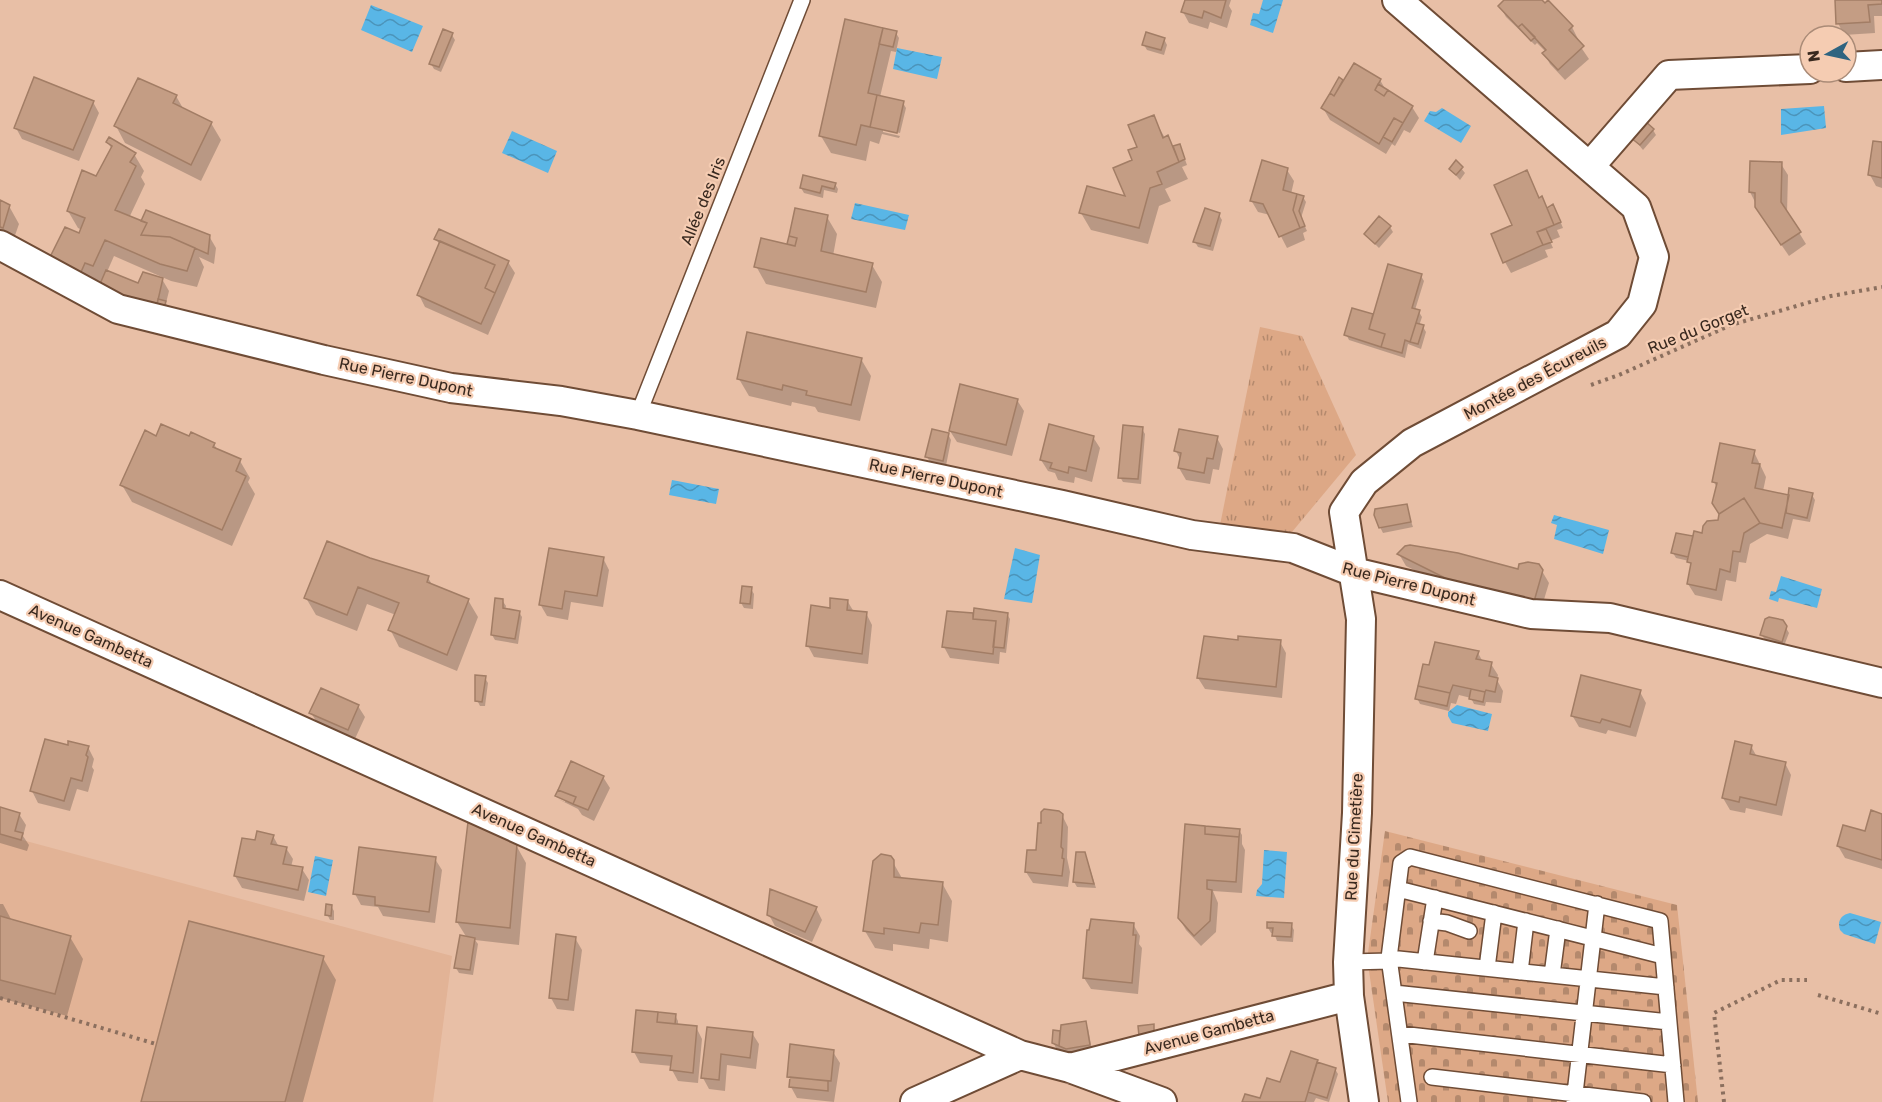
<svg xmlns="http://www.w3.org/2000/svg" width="1882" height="1102" font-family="Rubik,sans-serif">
<defs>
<pattern id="grass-tufts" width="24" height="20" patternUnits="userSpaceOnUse" patternTransform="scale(1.5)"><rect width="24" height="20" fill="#dda886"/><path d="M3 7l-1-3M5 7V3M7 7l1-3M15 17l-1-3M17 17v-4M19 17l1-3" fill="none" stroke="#b4896d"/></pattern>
<pattern id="cemetery-stones" width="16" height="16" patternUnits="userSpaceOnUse" patternTransform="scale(1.5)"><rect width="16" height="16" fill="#dda886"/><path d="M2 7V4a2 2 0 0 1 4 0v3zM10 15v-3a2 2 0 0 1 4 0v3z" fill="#b4896d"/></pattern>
<pattern id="water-waves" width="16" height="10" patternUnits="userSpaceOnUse" patternTransform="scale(1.5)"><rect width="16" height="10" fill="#59b6e6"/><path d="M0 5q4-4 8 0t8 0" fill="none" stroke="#4b94ba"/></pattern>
</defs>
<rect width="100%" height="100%" fill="#e8bfa6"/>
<path fill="#e2b396" d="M0 834 452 956 433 1102H0Z"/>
<path fill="url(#grass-tufts)" d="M1260 327 1302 336 1356 455 1292 532 1220 525Z"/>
<path fill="url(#cemetery-stones)" d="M1385 831 1677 905 1698 1102H1388L1369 971 1368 953Z"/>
<path fill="url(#water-waves)" d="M1263 0H1283L1273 33 1250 25 1253 13 1259 14Z
M371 5 423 26 412 52 361 30Z
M897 48 942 57 937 79 893 69Z
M1824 106 1826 128 1781 135V109Z
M1442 108 1471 126 1461 143 1424 121 1430 111 1436 112Z
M512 131 557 151 548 173 502 153Z
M855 203 909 215 905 230 851 219Z
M672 480 719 489 716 504 669 495Z
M1554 515 1609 530 1603 554 1554 539 1557 525 1551 523Z
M1015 548 1040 555 1032 603 1004 599Z
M1781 576 1822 589 1817 608 1779 598 1778 602 1769 599 1771 591 1776 592Z
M1457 705 1492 714 1488 731 1452 723 1448 716V712Z
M1264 850 1287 852 1284 898 1256 896 1257 890 1262 884Z
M315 856 333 860 326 896 308 892Z
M1850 913 1881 922 1875 944 1844 934 1840 930C1837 921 1841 915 1850 913Z"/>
<path fill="#0003" d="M1186 0H1231L1229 6 1232 11 1227 28 1210 22 1208 29 1189 23 1183 12Z
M1506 0H1540L1572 27 1578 39 1576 40 1589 59 1565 80 1550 64 1544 53 1546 52 1537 43 1535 45 1506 17 1500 6Z
M1836 0H1882V16H1874L1875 33 1844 35 1838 23Z
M846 21 896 33 899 38 896 52 891 51 880 97 903 103 906 108 900 133 883 129V132L900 136 899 138 882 134 879 144 870 141 866 161 831 153 821 136Z
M452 35 455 40 441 72 434 69 431 64Z
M1164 39 1167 45 1164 55 1147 50 1144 45Z
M1380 80 1387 92 1412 107 1419 118 1410 133 1404 130 1395 146 1392 144 1386 154 1330 120 1323 108 1342 81 1344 83Z
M176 96 184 110 211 123 221 140 201 181 125 143 116 126Z
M93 102 99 113 79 161 22 139 16 128Z
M1153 117 1165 138 1167 137 1174 148 1179 145 1182 151 1187 165 1182 167 1188 179 1165 189 1171 201 1159 206 1148 244 1091 230 1081 213 1128 198 1134 160Z
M1653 130 1656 135 1643 150 1633 138Z
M107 142 134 154 144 171 141 177 145 184 129 218 141 223 209 236 216 248 214 264 199 257 204 267 197 287 171 281 114 256 107 272 139 285 162 279 169 291 166 303 168 308 95 279 87 297 59 279 82 230 78 228 68 211 97 178 112 149Z
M1882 144V188L1876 186 1870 175Z
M1456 162 1465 173 1460 180 1450 169Z
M1781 164 1788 175 1787 213 1806 244 1789 256 1763 218 1750 192Z
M1287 170 1294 181 1291 194 1303 197 1306 202 1301 218 1307 231 1303 233 1305 240 1287 248 1270 215 1258 212 1251 200Z
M1526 172 1540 199 1541 198 1548 209 1556 211 1563 228 1557 230 1560 237 1550 241 1553 248 1545 250 1548 257 1511 273 1505 262Z
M835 184 838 189 837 193 824 190 823 198 804 193 801 188Z
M0 202 9 206 19 224 12 244 0 238Z
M796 209 827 217 837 234 833 256 872 265 882 282 876 308 766 284 756 266 788 245Z
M1219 215 1222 220 1213 251 1198 247 1195 242Z
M1390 227 1393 232 1379 248 1365 234Z
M436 239 508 262 515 273 488 335 425 307 419 295 440 245Z
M1421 276 1424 281 1415 310 1419 312 1422 317 1419 326 1423 327 1426 332 1421 349 1408 344 1405 358 1349 340 1346 334 1353 309 1374 316Z
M861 359 871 376 860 421 818 412 815 407 792 402 791 406 749 396 739 379Z
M1017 400 1024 411 1012 456 957 442 950 431Z
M1142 429 1145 434 1141 484 1123 482 1120 477Z
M948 434 951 440 946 466 930 462 927 457Z
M1093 437 1100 448 1092 482 1075 477 1074 483 1058 480 1055 473 1048 471 1041 460Z
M157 438H190L214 444 218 451 240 461 250 478 248 482 255 494 232 546 132 502 122 485Z
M1217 438 1223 449 1219 470 1213 469 1210 484 1186 480 1179 468 1181 461 1176 451Z
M1754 452 1766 477 1763 491 1789 497 1812 495 1815 500 1810 522 1793 519 1788 539 1767 534 1750 544 1746 563 1739 562 1736 582 1726 580 1722 601 1695 595 1688 584 1692 567 1689 561 1676 558 1673 553 1719 522 1721 515 1717 488 1714 482Z
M1406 506 1413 527 1383 533 1380 527Z
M1399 554 1519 570 1542 571 1549 583 1539 616 1461 593 1406 566Z
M603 558 609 570 603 607 571 602 568 620 547 616 540 604Z
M369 559 428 578 433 586 468 600 478 617 457 671 399 647 390 629 396 615 367 604 357 631 316 615 306 598Z
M751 589 754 594 753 609 744 608 741 603Z
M502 600 506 606 505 610 519 612 522 617 518 644 495 640 492 635Z
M848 602 854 612 866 613 872 625 868 664 814 657 808 646 831 609Z
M1007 614 1010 619 1006 653 1000 652 999 664 950 658 944 647 972 615 974 618Z
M1782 621 1789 633 1784 646 1765 640 1762 635Z
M1239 642H1280L1286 653 1282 698 1205 689 1198 678Z
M1478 653 1483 662 1491 664 1498 675 1497 680 1503 691 1501 703 1486 702 1485 706 1474 704 1471 698 1459 695 1456 704 1451 703 1449 711 1420 704 1417 698 1430 667Z
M485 678 488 683 485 706H480L477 700Z
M1640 692 1646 703 1636 737 1608 730 1606 734 1579 727 1572 715Z
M358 706 365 717 354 741 318 724 311 713Z
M1751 746 1757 757 1785 763 1791 775 1782 816 1746 808 1745 813 1730 810 1723 798Z
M69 747H88L94 759 92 767 94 770 88 792 77 789 70 811 38 803 32 791Z
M603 777 610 788 594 821 582 815 578 809 558 799 565 802V798Z
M0 809 19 814 26 825 23 836 29 845 27 851 0 843Z
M1062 815 1068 827 1067 858 1070 872 1068 887 1033 883 1026 872Z
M1882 816V869L1845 858 1838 846 1866 833Z
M1239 830 1242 835V844L1245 850 1242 893 1213 891 1218 903 1216 932 1201 946 1186 930 1179 918Z
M273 836 279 847 286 848 293 859 291 867 302 869 309 880 304 901 242 888 235 876 256 842Z
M516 845 526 863 519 945 475 940 478 944 473 975 459 973 456 968 467 938 457 922Z
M890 857 903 880 942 883 952 901 948 942 930 939 929 949 893 944V951L875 948 865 931Z
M435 859 442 870 435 923 383 916 378 907 361 905 355 894Z
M1087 859 1096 888 1077 887 1074 882Z
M0 904H3L12 921 70 937 83 959 67 1016 0 998Z
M331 906 334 911V920H330L327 914Z
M816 908 822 920 812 942 775 926 769 915Z
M1133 924 1140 936 1139 944 1142 948 1138 994 1091 989 1084 978Z
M1291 925 1294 930 1293 942 1277 941 1274 933H1271L1268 928Z
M575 938 582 950 574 1011 557 1009 551 998Z
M323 958 336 980 303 1102H143Z
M675 1015 678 1021V1026L696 1027 702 1039 698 1083 678 1081 672 1070V1066L640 1063 634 1052Z
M1085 1023 1088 1028 1092 1050 1070 1054 1056 1048 1053 1042 1054 1031 1062 1032Z
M708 1029 752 1033 759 1044 756 1069 727 1065 725 1091 709 1089 703 1078Z
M833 1052 840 1063 834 1102 797 1098 791 1087V1081L789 1076Z
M1317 1061 1319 1064 1335 1069 1338 1074 1329 1102 1316 1098 1314 1102H1244L1261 1100 1281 1084Z"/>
<path fill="#c49d84" stroke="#a27d65" stroke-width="1.5" d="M1185 0H1226L1221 18 1204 11 1202 18 1181 12Z
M1504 0H1542L1545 3 1548 0 1573 26 1569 30 1584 46 1558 70 1542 53 1546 50 1522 24 1518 27 1498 6Z
M1835 0H1882V4L1868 5 1870 22 1836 24Z
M845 19 883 28 868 93 877 95 870 127 861 125 856 145 819 136Z
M1522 24 1535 37 1531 41 1518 27Z
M883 28 897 31 893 47 879 44Z
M443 29 453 33 439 67 429 64Z
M1146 32 1165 38 1161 50 1142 45Z
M1354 63 1381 79 1375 90 1384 96 1388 90 1413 106 1403 123 1394 118 1379 144 1321 108 1330 93 1334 96Z
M34 77 94 101 73 150 14 128Z
M1339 77 1343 80 1334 96 1330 93Z
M138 78 177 95 173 103 212 122 191 165 114 126Z
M1378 84 1388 90 1384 96 1375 90Z
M877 95 904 101 897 133 870 127Z
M1154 115 1163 138 1168 135 1179 162 1157 172 1162 184 1150 188 1139 228 1079 213 1087 186 1125 196 1113 168 1132 160 1128 150 1137 147 1128 125Z
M1394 118 1403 123 1392 142 1383 137Z
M1645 121 1654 129 1640 145 1631 138Z
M109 137 136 153 130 162 136 166 115 210 147 223 141 235 170 237 195 248 187 271 160 264 105 240 93 266 85 263 77 281 49 259 65 227 79 233 85 218 67 211 82 170 96 176 112 146 106 142Z
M1873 141 1882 142V178L1868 175Z
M1180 144 1185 159 1179 162 1173 146Z
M1262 160 1288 168 1283 190 1297 194 1293 210 1300 228 1279 237 1263 204 1250 201Z
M1456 160 1463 167 1456 175 1449 169Z
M1750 161 1782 162 1781 202 1801 232 1781 245 1755 207V193L1749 192Z
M1527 170 1539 198 1542 196 1554 225 1537 232 1543 245 1503 263 1491 234 1512 225 1494 185Z
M803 175 836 183 834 189 822 186 820 193 800 188Z
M1297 194 1304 196 1299 211 1305 226 1300 228 1293 210Z
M0 200 10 205 3 228 0 227Z
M1553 204 1561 222 1554 225 1547 208Z
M795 208 828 215 821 251 873 263 866 292 754 267 761 238 795 246 797 238 789 236Z
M1205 208 1220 213 1210 246 1193 242Z
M146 210 210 235 208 254 170 237 141 235 147 223 141 221Z
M1379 216 1391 226 1375 244 1364 234Z
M439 229 509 261 495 293 485 288 495 265 434 239Z
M1546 229 1552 242 1543 245 1537 232Z
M789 236 797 238 795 246 787 244Z
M440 241 495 265 485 288 495 293 481 324 417 295Z
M1388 264 1422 274 1412 308 1420 310 1410 342 1405 340 1402 353 1381 347 1385 334 1369 329Z
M106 270 138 283 143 272 163 278 156 309 97 291Z
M158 299 166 301 163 311 156 309Z
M1352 308 1373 314 1369 329 1385 334 1381 347 1344 335Z
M1416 323 1424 325 1418 344 1410 342Z
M747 332 862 358 851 405 806 395 807 391 783 385 782 390 737 379Z
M960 384 1018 399 1006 445 949 431Z
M161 424 189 436 191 432 215 443 213 447 241 459 236 471 246 476 222 530 120 485 145 430 156 436Z
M1049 424 1094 436 1086 471 1069 467 1068 473 1050 468 1052 463 1040 460Z
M1123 425 1143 427 1138 479 1118 478Z
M932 429 949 433 943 461 925 457Z
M1179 429 1218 436 1213 459 1207 458 1204 473 1178 468 1181 453 1174 451Z
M1720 443 1755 450 1752 463 1760 464 1755 488 1789 495 1782 528 1760 523 1744 498 1719 514 1712 503 1717 483 1712 482Z
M1789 488 1813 493 1807 518 1786 513Z
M1744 498 1760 523 1744 533 1740 552 1733 551 1730 572 1720 569 1716 590 1687 584 1691 563 1687 562 1694 531 1702 533 1703 526 1707 521 1718 520 1719 514Z
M1407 504 1411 522 1379 528 1374 515 1375 509Z
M1676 533 1693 536 1688 557 1671 553Z
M327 541 370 558 429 576 427 582 469 599 447 655 388 630 399 603 358 587 347 615 304 598Z
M1410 545 1458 553 1518 569 1519 564 1528 562 1539 564 1543 570 1533 605 1453 582 1397 554 1405 546Z
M549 548 604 557 597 596 565 591 562 609 539 605Z
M742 586 752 587 750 604 740 603Z
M495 598 503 599V608L520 611 515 639 491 635Z
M830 598 848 600 847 610 867 612 862 654 806 646 811 605 830 608Z
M974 608 1008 613 1004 648 993 647 996 621 973 619Z
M947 611 973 613V619L996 621 993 654 942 647Z
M1769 617 1783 620 1787 626 1782 642 1760 635 1765 619Z
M1204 636 1238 640V636L1281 640 1276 687 1197 678Z
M1435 642 1479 651 1476 659 1492 662 1489 676 1498 678 1495 692 1486 690 1485 692 1453 685 1450 693 1418 686 1423 664 1429 665Z
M475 675 486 676 482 702 475 701Z
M1581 675 1641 690 1630 727 1602 719 1600 723 1571 716Z
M1418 686 1450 693 1447 706 1415 699Z
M321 688 359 705 348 730 309 713Z
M1471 689 1485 692 1483 702 1469 699Z
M45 739 68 745V741L89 746 86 755 88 757 82 781 71 778 64 801 30 791Z
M1735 741 1752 745 1750 754 1786 762 1776 805 1740 797 1739 802 1722 798Z
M571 761 604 776 588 810 573 804 576 797 558 790Z
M558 790 576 797 573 804 555 796Z
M0 807 20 813 15 831 23 833 21 840 0 834Z
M1044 809 1059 811 1063 814 1061 847 1063 849 1062 858 1064 859 1062 876 1025 872 1027 850H1036L1038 823H1041V812Z
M1871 810 1882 814V860L1837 846 1843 825 1865 831Z
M468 822 517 844 510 928 456 922Z
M1185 824 1205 826V834L1239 837 1236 882 1207 880V889L1212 890 1210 921 1194 936 1178 918Z
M1205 826 1240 829 1239 837 1205 834Z
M257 831 274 835 271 844 287 847 283 864 303 867 298 890 234 876 242 838 255 840Z
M359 847 436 857 429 912 375 905V897L353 894Z
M1076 852H1085L1094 884 1073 882Z
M881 854 891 856 894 860V877L943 882 938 925 921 923 919 933 884 928V934L863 931 873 861Z
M770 889 817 907 805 932 767 915Z
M326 904 332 905 331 916 325 915Z
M0 916 71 936 55 994 0 980Z
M1091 919 1134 923 1133 935H1136L1132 983 1083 978 1087 930H1089Z
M189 921 324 956 285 1102H141Z
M1267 922 1292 923 1291 937 1272 936 1273 928H1267Z
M556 934 576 937 568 1000 549 998Z
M460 935 475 938 470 970 454 968Z
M636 1010 658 1012 657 1022 697 1026 693 1073 670 1070 672 1056 632 1052Z
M658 1012 676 1014 675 1024 657 1022Z
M1086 1021 1090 1045 1066 1049 1059 1046 1061 1025Z
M1154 1024V1033L1139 1036 1138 1026Z
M707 1027 753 1032 750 1058 721 1054 719 1080 701 1078Z
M1053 1030 1060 1031 1059 1046 1052 1043Z
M790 1044 834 1050 831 1081 787 1077Z
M1291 1051 1318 1060 1305 1102H1242L1245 1094 1260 1098 1267 1078 1280 1082Z
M1317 1062 1336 1068 1327 1098 1308 1092Z
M790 1077 828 1081V1091L789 1087Z"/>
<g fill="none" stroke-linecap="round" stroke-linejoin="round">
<defs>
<path id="service" d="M638 415 802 0
M1398 889 1663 956
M1431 921 1447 923 1469 931
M1389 958 1666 987
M1348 962 1390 961
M1425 962 1435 898
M1487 968 1494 913
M1520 972 1526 921
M1552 975 1558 929
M1394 993 1669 1022
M1400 1034 1673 1065
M1432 1077 1643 1102
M1409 1102 1389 958 1401 863 1410 857 1660 921 1676 1102
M1574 1102 1597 904"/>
<path id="minor" d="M1846 67 1882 65
M1590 166 1669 75 1810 69
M0 245 118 309 324 360 451 388 561 401 638 415 1062 505 1192 535 1293 548 1354 572 1531 614 1610 618 1882 683
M0 595 1020 1055 1070 1068 1162 1102
M1070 1068 1349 996
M915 1102 1020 1055
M1364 1102 1349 996 1348 962 1357 813 1361 619 1344 512 1364 482 1412 443 1618 334 1642 304 1654 257 1636 207 1397 0"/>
</defs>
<use href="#service" stroke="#6f4c36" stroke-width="18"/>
<use href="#minor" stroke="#6f4c36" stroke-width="32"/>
<path stroke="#8b6f5e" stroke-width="4" stroke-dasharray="3 4.5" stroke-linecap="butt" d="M1591 385 1619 375 1731 325 1831 296 1882 287
M1818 995 1882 1014
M0 998 156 1044
M1724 1102 1714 1013 1781 980H1807"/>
<use href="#service" stroke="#fff" stroke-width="15"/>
<use href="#minor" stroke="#fff" stroke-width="28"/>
</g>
<g text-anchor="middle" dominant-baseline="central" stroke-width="4.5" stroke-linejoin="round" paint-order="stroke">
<g font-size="16" fill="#39291f" stroke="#f5ccb2">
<text transform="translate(703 201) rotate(-68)">Allée des Iris</text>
<text transform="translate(1698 329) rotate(-22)">Rue du Gorget</text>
<text transform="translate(406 377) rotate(12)">Rue Pierre Dupont</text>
<text transform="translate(1535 378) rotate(-28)">Montée des Écureuils</text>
<text transform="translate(936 478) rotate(12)">Rue Pierre Dupont</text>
<text transform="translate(1409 584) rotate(14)">Rue Pierre Dupont</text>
<text transform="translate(91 636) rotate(24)">Avenue Gambetta</text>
<text transform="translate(534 835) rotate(24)">Avenue Gambetta</text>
<text transform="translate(1354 837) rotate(-87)">Rue du Cimetière</text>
<text transform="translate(1209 1032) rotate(-15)">Avenue Gambetta</text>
</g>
</g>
<g transform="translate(1828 54) rotate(262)"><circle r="28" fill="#f5ccb2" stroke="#aa8b77" stroke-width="1.5"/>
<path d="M0-4.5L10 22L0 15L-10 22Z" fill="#2f6480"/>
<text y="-9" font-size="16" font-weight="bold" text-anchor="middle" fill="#39291f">N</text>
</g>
</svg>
